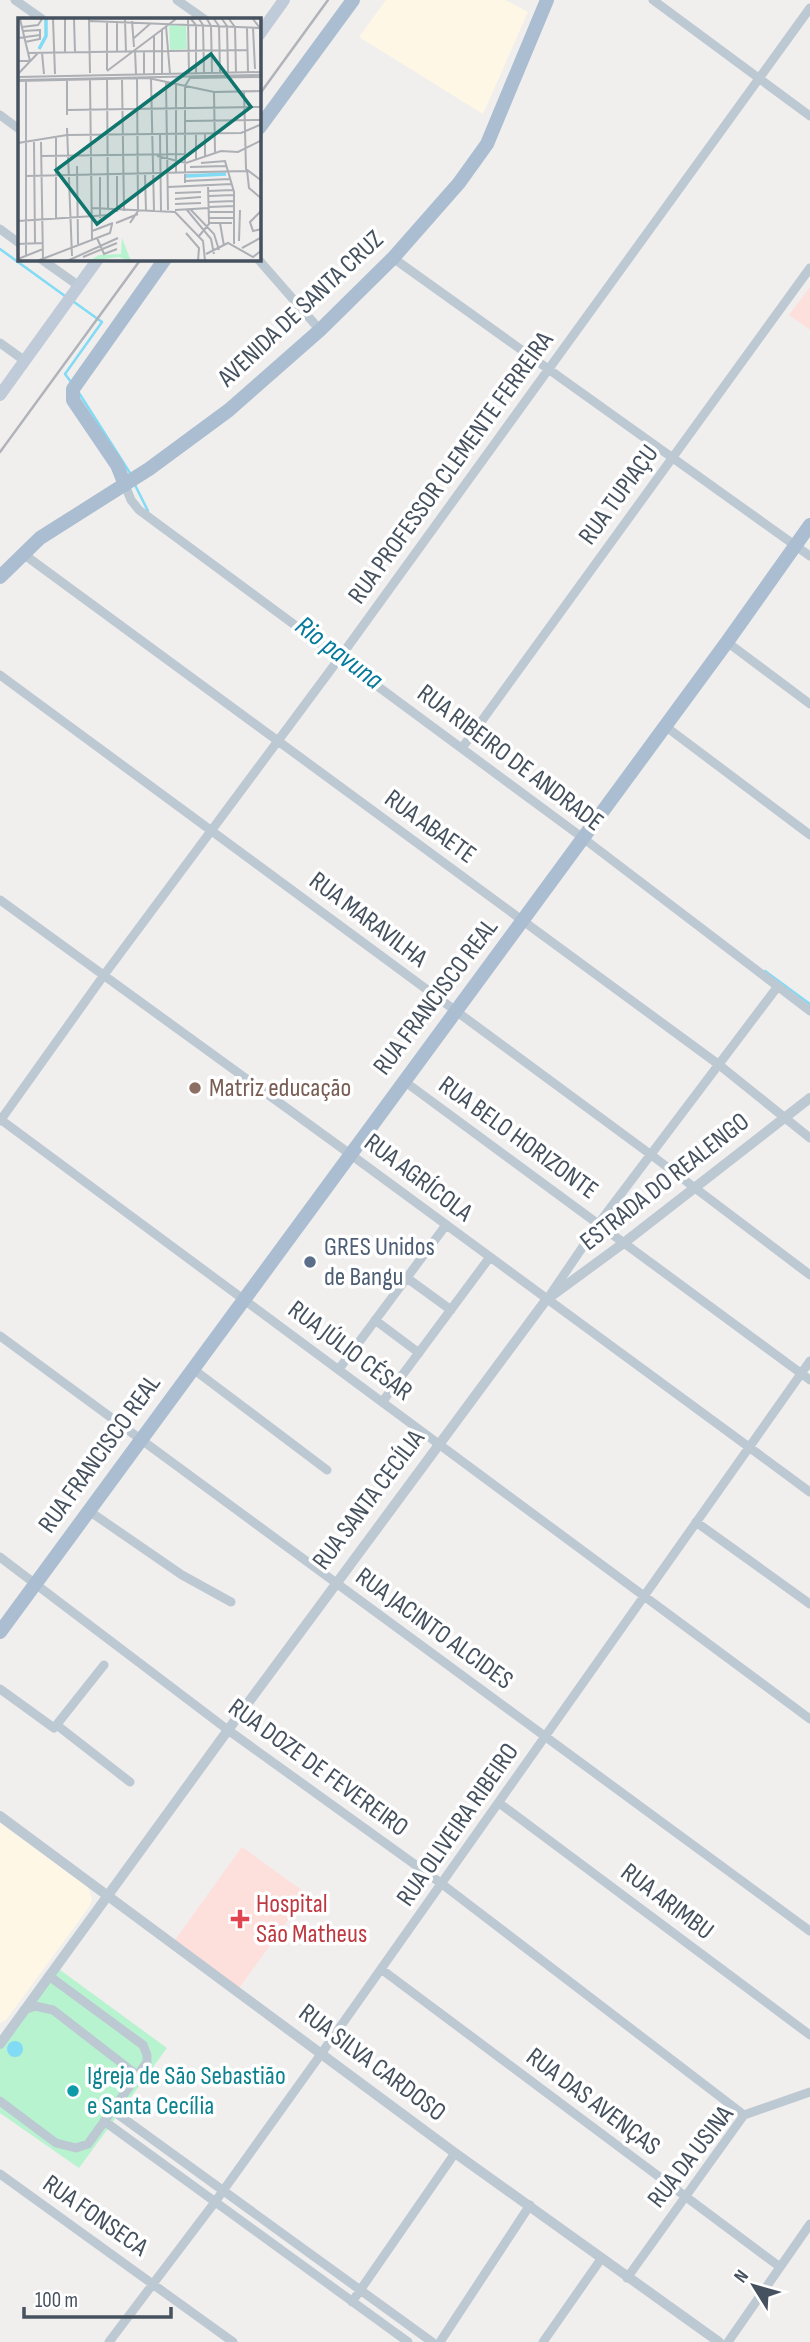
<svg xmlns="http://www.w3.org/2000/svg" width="810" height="2342" font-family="'Sofia Sans Condensed',sans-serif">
<rect width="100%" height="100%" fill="#f1eeee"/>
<path fill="#fef7e6" d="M386 0H505L528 12 483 114 359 37Z
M0 1823 88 1887 92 1899 89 1907 6 2020 0 2023Z"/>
<path fill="#fddfdc" d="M810 287V330L789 315Z
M242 1847 307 1894 237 1991 172 1944Z"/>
<path fill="#b8f3d0" d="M56 1967 167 2048 79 2168 0 2113V2044Z"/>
<path fill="#81dbf4" d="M7 2049a8 8 0 1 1 16 0a8 8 0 1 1-16 0Z"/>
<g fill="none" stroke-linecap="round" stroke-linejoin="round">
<path stroke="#81dbf4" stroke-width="2.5" d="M0 249 65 296
M71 382 65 374 102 322 74 302
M79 393 130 473
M134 483 148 511
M311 632 339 653
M345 656 356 665
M765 971 810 1004"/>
<path stroke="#bdc9d2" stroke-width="9" d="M15 0 42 19
M177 0 204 19
M653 0 810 116
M0 115 19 129
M0 229 19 243
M393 258 810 556
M41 259 79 286
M258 259 320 330
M0 343 25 361
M125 485 131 500 139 510 583 838 810 1011
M22 553 718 1064 810 1138
M727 642 810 704
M0 675 650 1154 810 1275
M665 726 810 835
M462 748 810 268
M0 900 350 1154 810 1492
M404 1081 810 1380
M0 1119 810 1719
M0 1121 104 975 341 656 810 8
M407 1278 451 1310
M550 1295 599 1223 778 986
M375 1320 419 1353
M0 1336 810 1931
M193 1369 327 1470
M339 1369 446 1225
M383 1401 490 1257
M89 1511 182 1575 231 1602
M696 1522 810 1604
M0 1557 228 1730 442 1884 744 2115
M0 1689 54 1728 104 1665
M58 1726 130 1782
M499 1803 810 2035
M381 1969 780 2267
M24 2010 35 2006 53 2010 137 2075
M0 2101 56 2143 76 2148 88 2144 147 2062V2055L143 2045 49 1976
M112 2110 432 2342
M104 2121 408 2342
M0 2174 233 2342
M627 2278 744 2115 810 2092
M352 2302 455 2153
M109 2342 215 2202 321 2054 810 1361
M440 2342 530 2205
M543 2342 601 2259
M728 2342 810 2224"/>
<path stroke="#bdc9d2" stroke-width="10" d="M0 1816 455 2153 719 2342
M0 2044 228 1730 546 1300 625 1242 810 1098"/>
<path stroke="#bfcbd9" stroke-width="12" d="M259 35 284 0
M0 395 98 259"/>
<path stroke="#abbdd0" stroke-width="14" d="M259 128 353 0
M125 485 117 465 73 400V389L165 259
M0 577 40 538 149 469 229 410 320 330 393 258 459 183 487 144 547 0
M0 1632 727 642 810 525"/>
<path stroke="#b0b3b9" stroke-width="2.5" d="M259 95 328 0
M0 452 141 259"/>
</g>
<circle fill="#8d6e63" stroke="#fff" stroke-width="2.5" cx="195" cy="1088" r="7"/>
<circle fill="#5c6f8a" stroke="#fff" stroke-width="2.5" cx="310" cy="1262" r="7"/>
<path fill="#e0444e" stroke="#fff" stroke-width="2.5" d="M236.5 1908.5h7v7h7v7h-7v7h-7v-7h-7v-7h7z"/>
<circle fill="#0f9aa8" stroke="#fff" stroke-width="2.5" cx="73" cy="2091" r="7"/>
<g text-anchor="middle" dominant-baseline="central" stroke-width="7" stroke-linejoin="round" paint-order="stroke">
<g font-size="26" fill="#45515e" stroke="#fff">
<text transform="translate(301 309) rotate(-43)">AVENIDA DE SANTA CRUZ</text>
<text transform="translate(451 468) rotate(-54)">RUA PROFESSOR CLEMENTE FERREIRA</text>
<text transform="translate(619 495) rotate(-54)">RUA TUPIAÇU</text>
<text transform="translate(510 758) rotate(37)">RUA RIBEIRO DE ANDRADE</text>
<text transform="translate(430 827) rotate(36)">RUA ABAETE</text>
<text transform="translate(368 920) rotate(37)">RUA MARAVILHA</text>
<text transform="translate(436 997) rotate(-53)">RUA FRANCISCO REAL</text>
<text transform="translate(518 1138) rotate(36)">RUA BELO HORIZONTE</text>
<text transform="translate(418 1178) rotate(37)">RUA AGRÍCOLA</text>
<text transform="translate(665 1182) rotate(-38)">ESTRADA DO REALENGO</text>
<text transform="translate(350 1351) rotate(37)">RUA JÚLIO CÉSAR</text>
<text transform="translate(100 1454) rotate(-54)">RUA FRANCISCO REAL</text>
<text transform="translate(369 1500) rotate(-53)">RUA SANTA CECÍLIA</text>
<text transform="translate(434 1629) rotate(36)">RUA JACINTO ALCIDES</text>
<text transform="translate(318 1768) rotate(36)">RUA DOZE DE FEVEREIRO</text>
<text transform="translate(458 1825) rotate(-55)">RUA OLIVEIRA RIBEIRO</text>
<text transform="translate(667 1902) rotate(37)">RUA ARIMBU</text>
<text transform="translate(372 2063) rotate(37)">RUA SILVA CARDOSO</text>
<text transform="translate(593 2102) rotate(37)">RUA DAS AVENÇAS</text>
<text transform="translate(691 2157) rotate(-52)">RUA DA USINA</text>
<text transform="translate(95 2216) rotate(35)">RUA FONSECA</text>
</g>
<g font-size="26" fill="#785e54" stroke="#fff" text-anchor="start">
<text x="209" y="1088">Matriz educação</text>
</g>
<g font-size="26" fill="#4e5e75" stroke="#fff" text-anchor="start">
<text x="324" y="1247">GRES Unidos<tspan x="324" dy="30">de Bangu</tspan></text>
</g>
<g font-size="26" fill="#be3a42" stroke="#fff" text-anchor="start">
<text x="256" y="1904">Hospital<tspan x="256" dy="30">São Matheus</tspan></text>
</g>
<g font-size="26" fill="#0d838f" stroke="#fff" text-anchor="start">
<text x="87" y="2076">Igreja de São Sebastião<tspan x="87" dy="30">e Santa Cecília</tspan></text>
</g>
<g font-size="28" font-style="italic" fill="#037a9c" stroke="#fff">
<text transform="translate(339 653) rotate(37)">Rio pavuna</text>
</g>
</g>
<g transform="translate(18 18)">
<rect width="243" height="243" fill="#f1eeee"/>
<path d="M151 7 168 8 169 31 152 32ZM104 220 113 243 101 239 71 243 81 237 103 236Z" fill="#b8f3d0"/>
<path fill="none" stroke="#81dbf4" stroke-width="3.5" d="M21 31 28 18V1M168 158 208 156"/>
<path fill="none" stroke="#acafb4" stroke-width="2" d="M35 1 37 56M47 1V34M56 1 57 34M71 1 72 55M170 1 171 55M173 1 178 7V55M181 1 185 7 186 55M189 1 193 8 194 55M196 1 201 8 202 54M204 1 209 8 210 54M211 1 217 9 218 54M235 1 242 10 243 51M107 2 108 35M72 3 244 10M89 3V52M99 3V34M114 3 116 29M148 8 152 56M4 9 20 7 24 1M229 10 230 54M235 10 237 51M144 12V56M5 13 22 12V21L7 24M136 18V56M0 20 22 17M116 20 133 5M117 32 118 56M126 33V56M72 34 229 32M10 35 72 34M24 35 26 56M0 43H12L2 1M89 53 158 1M0 56 20 35M0 59 244 54M89 61 90 190M104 61 106 193M133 61 136 193M0 62 244 57M49 62V97M72 62 74 221M0 63 130 60 196 74 244 73M8 63V237M148 64 150 192M158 66V156M167 68 172 60 244 59M226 73 228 151 244 163M196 74 197 135M49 92 244 89M167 103 244 102M49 110 54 238M142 116 143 193M178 116V142M187 116V139M38 120V202M16 124 17 225M23 124 25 243M0 125 49 117 223 115 244 106M23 138 167 136M139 138 168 145 203 133 220 134 244 122M183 145 207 143 216 174V226M59 148 60 226M172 149 208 148M229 152 231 170 244 181M127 157 128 193M8 158 229 153M99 158V194M82 159V200M167 163 212 161M167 165V68M150 169 214 166M190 173 215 172M157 175 183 174M191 178 216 177M157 181 183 179M191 184 216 183M157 186 183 185M191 189 216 188M74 190 157 194 185 223 187 243M157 192 191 190M169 192 193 221 196 236M173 192 196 216 201 232M244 192 232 204 235 213 244 211M191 194H216M191 200H215M0 203 91 197M98 205 120 196M112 205 120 193 119 61M191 205H214M202 205 206 228M74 213 95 205M168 215 181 230 180 243M181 218 191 206 190 167M79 220 86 236 99 231M221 223 222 192M0 226 25 225M224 230 244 219M188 236 210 225 235 239 244 232M65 239 99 225M0 241 25 231M19 243 92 215 94 206M49 243 100 220"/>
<path fill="#0f766e" fill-opacity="0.15" stroke="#0f766e" stroke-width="3.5" d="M193 36 233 89 79 206 38 152Z"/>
<rect width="243" height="243" fill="none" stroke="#45515e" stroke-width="3.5"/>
</g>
<g transform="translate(754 2286) rotate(307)" stroke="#ffffff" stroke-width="5" paint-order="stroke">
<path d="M0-5L12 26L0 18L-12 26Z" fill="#45515e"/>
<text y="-10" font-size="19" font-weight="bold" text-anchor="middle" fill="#45515e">N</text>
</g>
<path d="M24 2307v10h147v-10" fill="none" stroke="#45515e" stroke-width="3.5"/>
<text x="35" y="2307" font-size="21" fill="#45515e" stroke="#ffffff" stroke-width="5" paint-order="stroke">100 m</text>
</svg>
